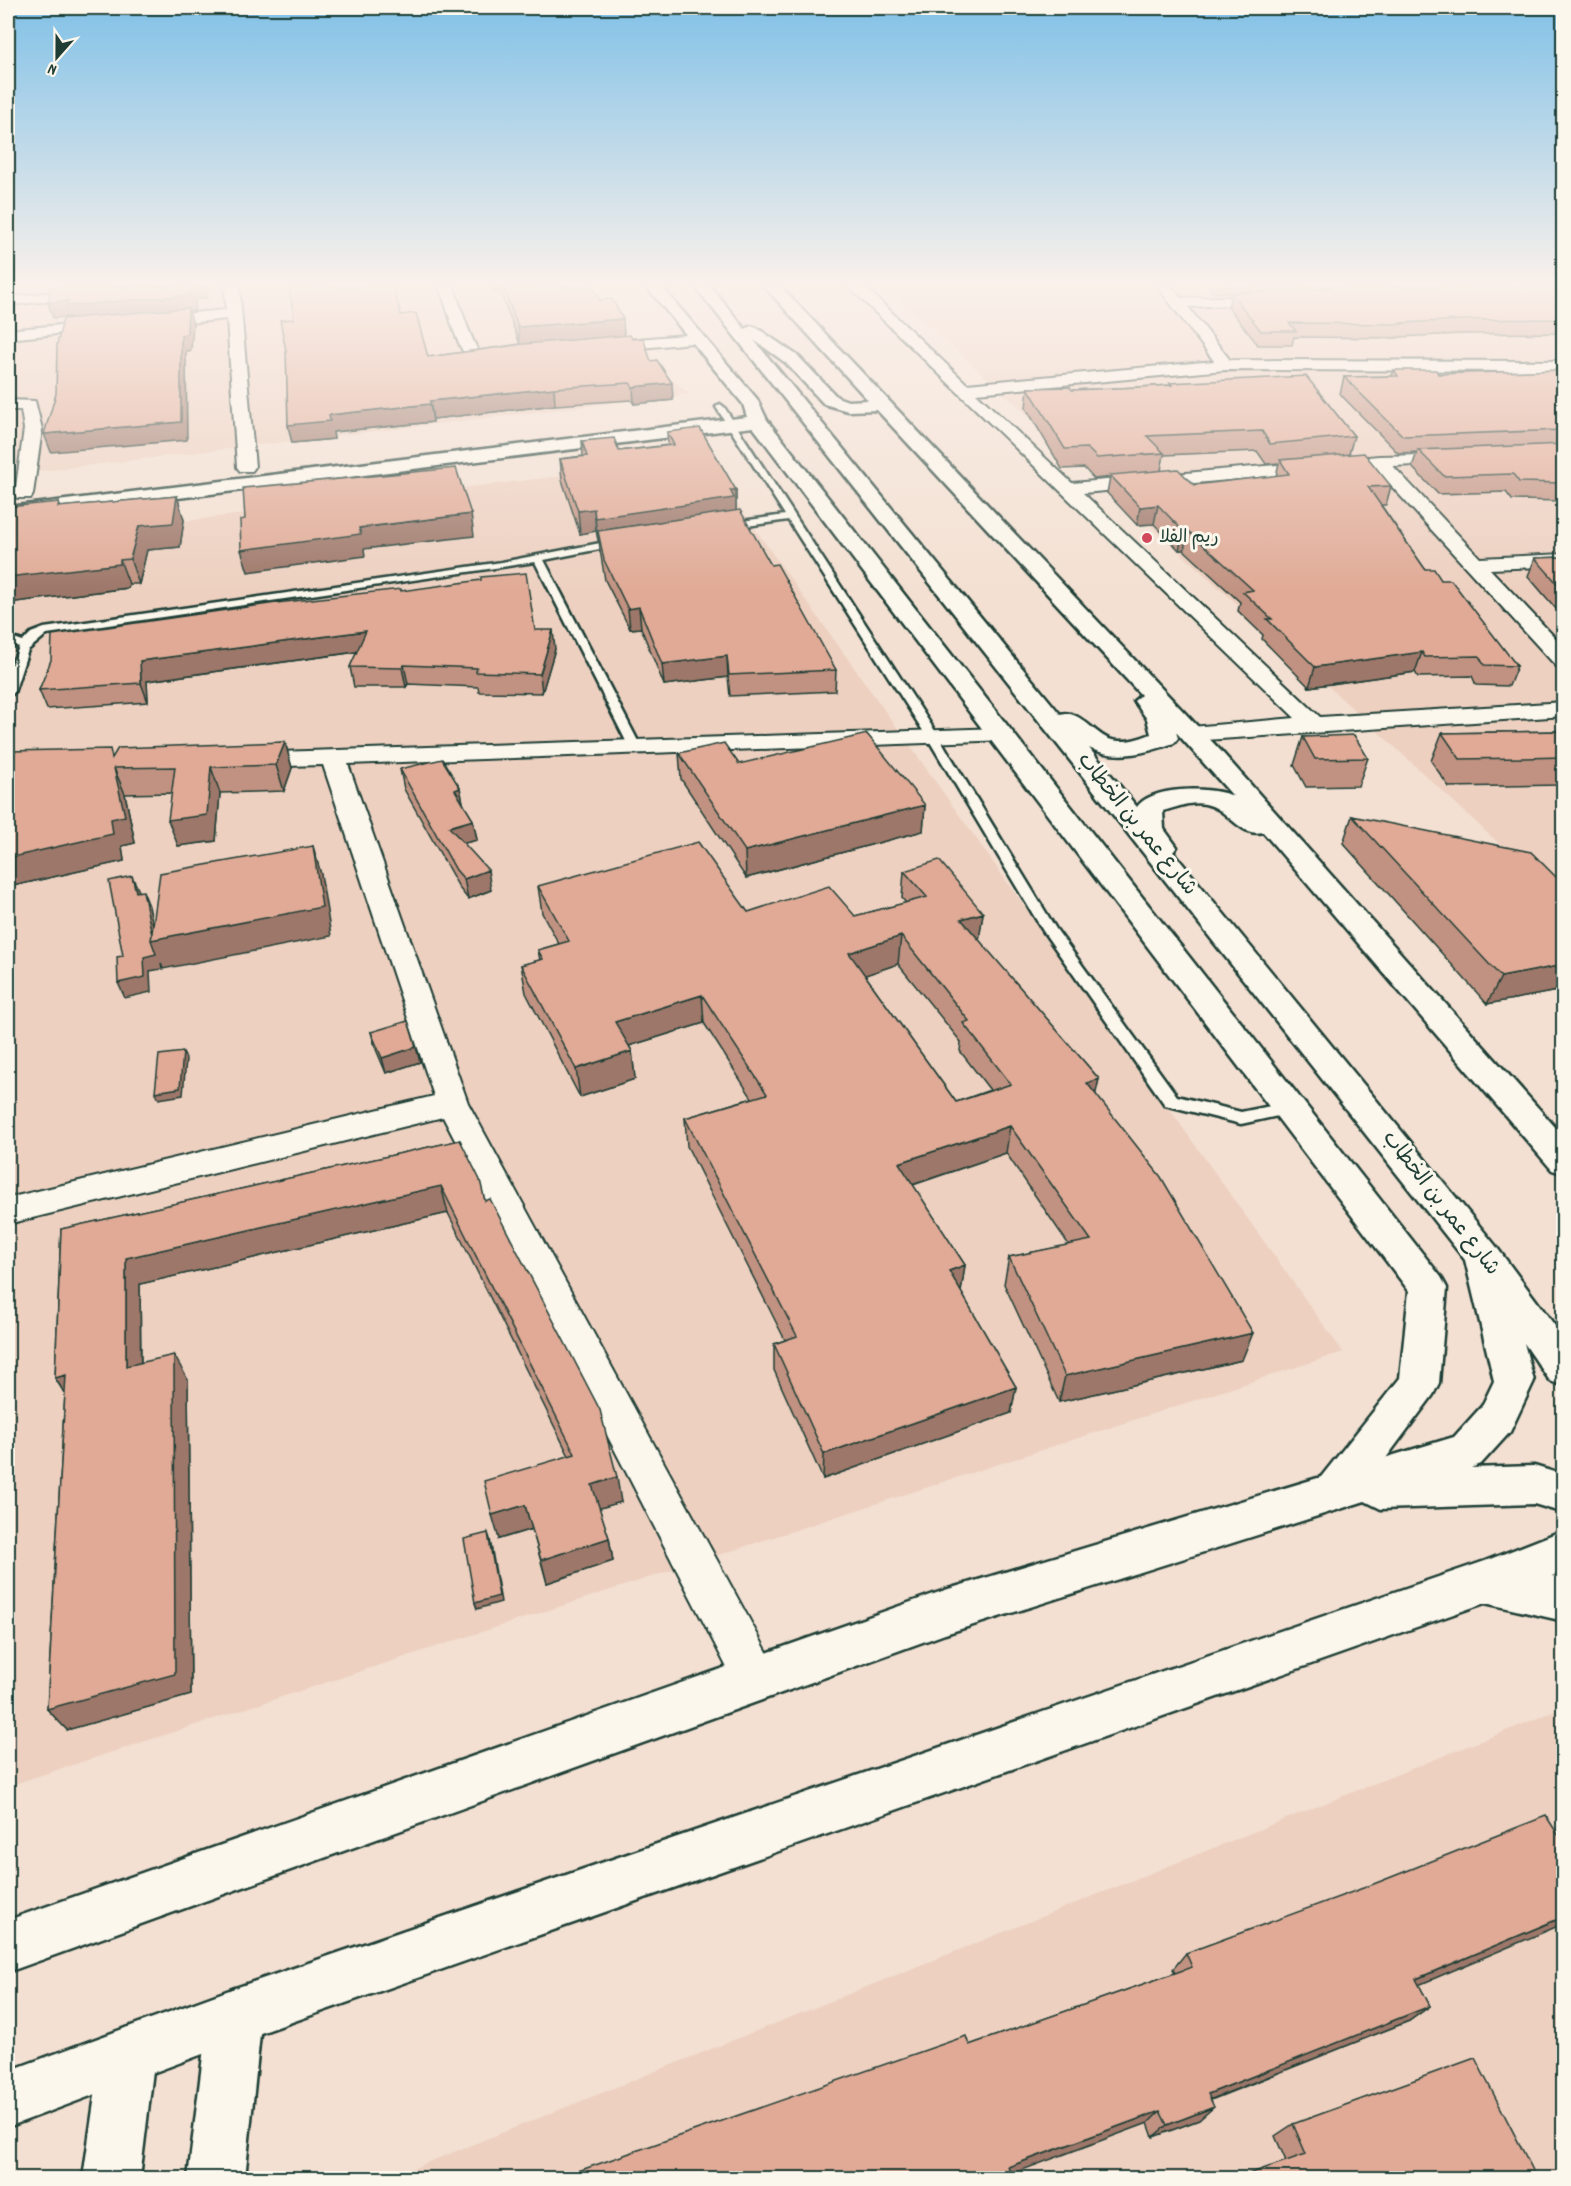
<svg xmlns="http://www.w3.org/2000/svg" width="1571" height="2186" font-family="Dekko,'Playpen Sans Arabic',sans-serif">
<rect width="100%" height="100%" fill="#f3e0d2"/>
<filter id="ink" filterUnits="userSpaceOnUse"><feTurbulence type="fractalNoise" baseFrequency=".0167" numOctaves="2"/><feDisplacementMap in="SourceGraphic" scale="12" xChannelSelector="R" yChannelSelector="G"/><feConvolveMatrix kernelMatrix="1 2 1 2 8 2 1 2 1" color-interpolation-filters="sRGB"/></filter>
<g filter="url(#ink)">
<path fill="#edd0c0" d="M8 286H572L586 308 689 394 8 475Z
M885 286H1563V903L1372 726Z
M705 459 1343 1352 8 1786V542Z
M1563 1708V2178H389Z"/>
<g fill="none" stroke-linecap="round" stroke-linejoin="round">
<defs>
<path id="service" d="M720 404 724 407 939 737 1056 929 1177 1096 1241 1112 1290 1102 1296 1104 1298 1108 1296 1112 1241 1124 1165 1105 1043 931 927 737 788 520 727 529 722 526 727 523 785 515 716 407Z
M621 539 625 540V544L544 560 641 747 639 750H631L629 747 535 562 47 634 28 650 14 693 8 696V673L19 647 8 643V636L23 641 31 633 44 628 502 562Z"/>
<path id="minor" d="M119 286H176L169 290 8 305V297Z
M225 286H239L255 467 252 471H240L237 467 227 319 148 327 140 322 148 317 226 310Z
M439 286H453C462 309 467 331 479 352L516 351 518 354 516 357 468 360C453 337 449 312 439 286Z
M848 286H864L967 384 1214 361 1157 286H1172L1181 298 1277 296 1279 299 1272 303 1188 307 1230 360 1564 361V371L1225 370 976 393 1072 483 1379 456 1465 454 1468 458 1465 462 1459 463 1393 466 1480 558 1564 554V566L1490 569 1564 647V668L1556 666 1374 467 1083 493 1320 717 1564 702V716L1191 741 1183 739 1179 734 1183 729 1191 727 1295 718Z
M101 321 106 323 109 326 106 329 8 339V330Z
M697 334 705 339 702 342 601 352 593 347 601 342Z
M8 400 35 401 42 429 33 494 31 498H17L15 494 24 429 21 410H8Z
M1000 728 1008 730 1012 735 1008 740 348 764 468 1103 773 1663 779 1679 773 1695 757 1701 741 1695 443 1117 8 1224V1198L434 1096 323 765 248 767 239 765 236 760 239 755 248 753Z"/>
<path id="tertiary" d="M646 286H661L757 399 767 420 1441 1277 1447 1288 1439 1383 1433 1395 1351 1505 1336 1510 1321 1505 1315 1491 1321 1477 1400 1378 1409 1291 753 427 8 519V507L747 417 743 404Z
M235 1988 254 1996 262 2015 245 2178H188L208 2015 216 1996Z
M128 2027 147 2035 155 2054 140 2178H83L101 2054 109 2035Z"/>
<path id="primary" d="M695 286H710L745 329 751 326 757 328 798 356 837 397 848 401 868 400 764 286H780L1219 749 1564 1137V1174L1552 1170 1263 832C1240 838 1228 808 1205 804 1191 801 1177 807 1163 811L1164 829 1177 847 1173 852 1495 1245 1564 1338V1386L1550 1381 1524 1343 1534 1381 1510 1432 1481 1464 1471 1468 1534 1466 1564 1475V1513L1534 1504 1381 1509 1365 1501 945 1634 8 1972V1920L945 1590 1454 1437 1482 1406 1494 1381 1465 1260ZM754 340 786 363 824 404 848 411 877 410 1141 695 1134 701 1147 719 1151 734C1139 739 1123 744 1109 739 1093 733 1079 709 1060 714ZM1176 732 1233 796C1211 786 1151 786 1137 807L1089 748C1117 761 1146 753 1174 743L1178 738Z
M1564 1530V1571L1552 1576 1564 1578V1621L1485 1603 235 2042 8 2127V2071L235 1988 1485 1561Z"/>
</defs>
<use href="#service" stroke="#1f3d34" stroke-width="5"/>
<use href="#minor" stroke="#1f3d34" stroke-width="4"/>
<use href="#tertiary" stroke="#1f3d34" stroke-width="5"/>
<use href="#primary" stroke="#1f3d34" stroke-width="5"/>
<use href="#service" fill="#fbf7ec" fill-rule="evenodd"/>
<use href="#minor" fill="#fbf7ec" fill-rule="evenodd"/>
<use href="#tertiary" fill="#fbf7ec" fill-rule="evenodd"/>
<use href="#primary" fill="#fbf7ec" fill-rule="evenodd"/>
</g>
<path fill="#c19281" stroke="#1f3d34" stroke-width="1.5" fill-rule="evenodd" d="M491 286H592L600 300 623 319 624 336 632 339 651 361 673 400 634 404 631 400 555 405 433 419V422L333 432 334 439 292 443 288 425 294 319 401 315 428 357 520 344 500 292H493Z
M1209 286H1563V333L1462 334 1399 337 1398 338 1294 337 1292 345H1258L1228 307 1231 293 1282 291 1213 293Z
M1394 370 1438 374 1563 370V501L1512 500 1506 492 1438 494 1412 467 1417 452 1398 453 1340 394 1344 377 1392 376Z
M1170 383 1354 436 1349 454 1391 486 1386 505H1381L1425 569 1441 580 1517 666 1509 686 1476 685 1472 676 1418 677 1415 672 1309 687 1262 639 1263 635 1238 611 1240 602 1184 550H1179L1154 524 1137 525 1107 493 1110 477 1094 479 1084 468 1062 469 1026 408 1028 388 1072 390 1140 387 1170 385ZM1257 451 1266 464 1279 463 1276 476 1194 485 1161 470 1164 455Z
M667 432 736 490V510L771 565 836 670 835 691 730 696 728 677 664 685 641 628 630 629 605 580 600 550 599 540H598L596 531 580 534 562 480 560 459 583 456 582 441 619 451 668 445Z
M177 496 184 520 180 547 147 550 139 584H129L128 588 8 603V511L59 502 60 507Z
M1563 557V617L1528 576 1535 558Z
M401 591 535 630 555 649 542 693 479 692 478 687 408 684 406 687H354L350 667 357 652 147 681 148 702 47 709 39 690Z
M1563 731V785L1449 787 1431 761 1442 733Z
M1303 737 1368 758 1358 786 1306 787 1294 765Z
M285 742 292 768 284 791 220 793 216 841 178 846 172 793 125 794 135 843 122 846 124 861 8 887V751L113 757Z
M679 753 739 764 925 805 923 831 746 878 681 779Z
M400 769 460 788 463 804 473 820 477 840 464 843 491 890 468 899 460 889 404 789Z
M1352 816 1563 884V990L1487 1004 1343 843Z
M904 871 983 913 979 940 1099 1079 1095 1094 1242 1360 1059 1402 1004 1284 1009 1257 1069 1245 1006 1153 913 1185 965 1265 961 1292 1016 1387 1011 1413 823 1479 774 1370V1344L785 1340 687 1146 685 1118 752 1098 704 1023 629 1046 632 1051 635 1079 580 1097 526 993 521 965 540 960 538 950 559 944 542 913 538 886 748 912 855 916 906 903 902 898ZM898 964 961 1042 960 1051 990 1090 956 1102 865 975Z
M371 1032 420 1062 386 1073 375 1047Z
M460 1140 485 1200 621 1502 599 1508 609 1538 613 1561 547 1583 532 1529 499 1539 569 1456 448 1213 140 1284 141 1363 188 1380 191 1695 67 1730 47 1709 65 1394 55 1378 61 1229Z
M1186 1953 1419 1985 1430 2006 1409 2021 1211 2100 1199 2120 1153 2137 1148 2123 969 2045 1175 1973 1173 1969Z
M1293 2124 1537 2178 1286 2161 1275 2136Z"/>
<path fill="#9d7769" stroke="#1f3d34" stroke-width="1.5" d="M8 286H11L8 295Z
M191 286H208L207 298 196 299 194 311H189L193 324 191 351H186L187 440 51 452 44 434 181 422 72 322 70 317 53 318 48 303Z
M493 286H499L500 292H493Z
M1323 286H1336L1322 290Z
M8 300 12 311 8 322Z
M623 319 624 338 520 346 518 327Z
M672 383 673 400 634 404 633 387Z
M554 388 555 405 433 419 430 401Z
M430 404 433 422 333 432 334 439 292 443 288 425 329 415Z
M730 490H736V512L598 531 599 540H598L595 518Z
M177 496 184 520 180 547 147 550 139 584 130 559 139 526Z
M1158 505 1154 524 1137 525 1140 507Z
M594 509 596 531 580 534 578 511Z
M471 514 474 536 364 549 365 556 248 572 241 550 359 528Z
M1183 531H1188L1184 550H1179Z
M120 560 129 584 128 588 8 603V577Z
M639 607 641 628 630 629 628 609Z
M553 630 555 649 542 693 540 674Z
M366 631 370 650 147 681 148 702 141 683 140 661Z
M1422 652 1415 672 1309 687 1315 667Z
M727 656 728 677 664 685 662 664Z
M404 665 408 684 406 687 402 668Z
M285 742 292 768 284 791 276 765Z
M211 767 220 793 216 841 178 846 168 820Z
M114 768 125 794 135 843 122 846 124 861 8 887V858L111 819Z
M460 788 464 807 455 790Z
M925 805 923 831 746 878 745 851Z
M473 820 477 840 453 846 449 827Z
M313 846 321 874 331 936 163 969 161 963 162 969 150 971 151 992 125 998 118 983 144 957 151 940 143 891 149 906 156 939Z
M488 870 491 890 468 899 464 879Z
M132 876 139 891 142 907 136 892Z
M983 913 979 940 961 919Z
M901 936 898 964 848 981 849 953Z
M1563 965V990L1487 1004 1501 977Z
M702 995 704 1023 619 1049 615 1022Z
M416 1047 420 1062 386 1073 382 1058Z
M632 1051 635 1079 580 1097 576 1069Z
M183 1052 186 1059 183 1095 159 1099 155 1092Z
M1099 1079 1093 1106 1087 1083Z
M1010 1126 1006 1153 897 1190 899 1163Z
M441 1186 448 1213 140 1284 141 1391 126 1366V1258Z
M965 1265 961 1292 949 1271Z
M1253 1333 1242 1360 1059 1402 1065 1376Z
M174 1355 188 1380 191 1695 67 1730 47 1709Z
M66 1375 71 1403 55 1378Z
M1016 1387 1011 1413 823 1479 824 1454Z
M617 1477 621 1502 597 1509 592 1485Z
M525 1505 532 1529 499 1539 492 1515Z
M488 1533 490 1539 501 1602 477 1609 475 1603Z
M609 1538 613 1561 547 1583 541 1560Z
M1563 1917V1924L1395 1995 1416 1979Z
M1430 2006 1409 2021 1194 2106 1208 2094Z
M1214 2107 1199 2120 1153 2137 1167 2125Z
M1160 2111 1148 2123 1001 2178 1008 2167Z"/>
<path fill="#e0aa96" stroke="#1f3d34" stroke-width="1.5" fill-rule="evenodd" d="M63 286H191L190 295 67 306 68 301 48 303 51 287Z
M289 286H393L401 315 416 313 428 357 524 344 630 335 632 339 643 338 651 361 657 360 672 383 633 387 630 383 554 388 430 401V404L329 415 330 421 288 425 286 351 280 320 294 319Z
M503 286H592L600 300 612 299 623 319 518 327Z
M1335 286H1560L1563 289V319L1466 320 1401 323 1402 324 1289 323 1296 331H1261L1231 293 1326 289Z
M188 308 187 334 181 335V422L44 434 56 394 57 345 63 319Z
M1394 370H1436L1438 374 1563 370V430L1403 436 1344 377 1398 376Z
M1306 376 1354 436 1270 444 1262 431 1147 436 1164 453 1097 458 1087 448 1065 449 1028 388 1070 387 1072 390 1140 387 1172 385 1170 383Z
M700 428 736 490H730L734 498 595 518 594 509 578 511 560 459 587 456 582 441 614 438 619 451 674 445 667 432Z
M1563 444V483L1519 482 1513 474 1444 476 1418 450Z
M1364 453 1391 486 1368 487 1425 569H1434L1441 580H1451L1517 666 1484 665 1479 656 1425 657 1422 652 1315 667 1267 619H1272L1243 592 1253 590 1188 531H1183L1158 505 1140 507 1110 475 1178 469 1194 485 1289 474 1280 460Z
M456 468 471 514 359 528 361 534 241 550 240 520 245 519 243 488Z
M177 496 173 523 139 526 130 559 120 560V564L8 577V507L59 502 58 507Z
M740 510 771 565 777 564 836 670 729 675 727 656 662 664 639 607 628 609 604 560 598 531Z
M1563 557V590L1535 558Z
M526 573 535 630H553L540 674 476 672 477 668 404 665 402 668 350 667 366 631 140 661 141 683 39 690 51 660 52 635 276 603 401 589V591L481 580V577Z
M1563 731V757L1524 758 1460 759 1442 733Z
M867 734 925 805 745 851 679 753 724 743 739 764Z
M1354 735 1368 758 1315 759 1303 737Z
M285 742 276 765 211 767 207 815 168 820 175 767 114 768 125 816 111 819 113 834 8 858V751L110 749 112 758 118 748Z
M442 759 460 788 455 790 473 820 449 827 488 870 464 879 456 870 400 769Z
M1352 816 1531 852 1563 884V965L1501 977Z
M698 842 748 912 829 886 855 916 927 897 904 871 939 860 983 913 961 919 1099 1079 1087 1083 1161 1177 1253 1333 1065 1376 1009 1257 1091 1240 1010 1126 899 1163 965 1265 949 1271 1016 1387 824 1454 774 1344 797 1336 685 1118 767 1094 702 995 615 1022 632 1051 576 1069 521 965 543 959 538 950 569 941 538 886ZM901 936 969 1021 963 1023 1011 1084 956 1102 849 953Z
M313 846 322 907 151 940 160 873Z
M132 876 136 892 143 891 152 935 151 940 156 954 144 957 145 977 118 983 117 957 123 956 109 881Z
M408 1021 416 1047 382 1058 371 1032Z
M183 1052 180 1088 155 1092 159 1055Z
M460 1140 480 1180 485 1201 490 1199 600 1410 617 1477 592 1485 609 1538 541 1560 525 1505 492 1515 484 1481 575 1454 441 1186 126 1258V1366L174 1355 175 1674 47 1709 66 1375 55 1378 61 1229Z
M488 1533 499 1596 475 1603 464 1539Z
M1546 1816 1563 1842V1917L1416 1979 1430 2006 1208 2094 1214 2107 1167 2125 1160 2111 1008 2167 1012 2178H558L966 2036 969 2045 1192 1967 1186 1953 1366 1887Z
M1475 2058 1537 2178H1237L1306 2154 1293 2124Z"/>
</g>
<linearGradient id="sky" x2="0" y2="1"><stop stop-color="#81c1e7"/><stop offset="0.48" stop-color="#faf1eb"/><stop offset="1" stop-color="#faf1eb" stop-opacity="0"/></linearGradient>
<rect width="1571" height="592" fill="url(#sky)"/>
<circle fill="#d1495b" stroke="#fbf7ec" stroke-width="2" cx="1147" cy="538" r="6"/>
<g text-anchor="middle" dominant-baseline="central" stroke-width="6" stroke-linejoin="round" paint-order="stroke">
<g font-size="18" fill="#1f3d34" stroke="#fbf7ec" text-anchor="start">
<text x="1159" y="538">ريم الفلا</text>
</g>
<g font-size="21" fill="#1f3d34" stroke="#fbf7ec">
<text transform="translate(1136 825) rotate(51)">شارع عمر بن الخطاب</text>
<text transform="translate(1440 1204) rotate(52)">شارع عمر بن الخطاب</text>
</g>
</g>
<rect width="1571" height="2186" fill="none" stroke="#fbf7ec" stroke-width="30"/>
<rect x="15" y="15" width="1541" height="2156" fill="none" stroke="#1f3d34" stroke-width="2" filter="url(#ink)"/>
<g transform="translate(57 57) rotate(201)" stroke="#fbf7ec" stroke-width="4.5" paint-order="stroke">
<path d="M0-4.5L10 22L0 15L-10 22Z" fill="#1f3d34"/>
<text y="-9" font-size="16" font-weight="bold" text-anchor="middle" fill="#1f3d34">N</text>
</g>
</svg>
